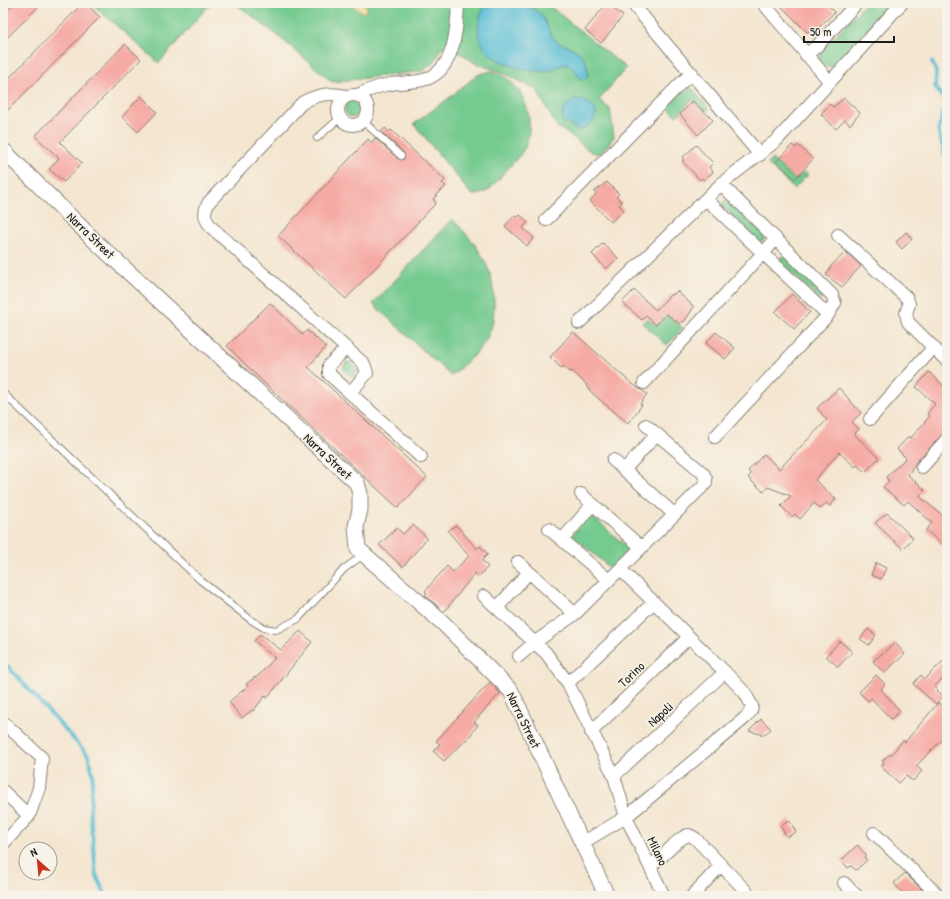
<svg xmlns="http://www.w3.org/2000/svg" width="950" height="899" font-family="'Patrick Hand',sans-serif">
<rect width="100%" height="100%" fill="#f7f3e8"/>
<filter id="ink" filterUnits="userSpaceOnUse"><feTurbulence type="fractalNoise" baseFrequency=".025" numOctaves="2"/><feDisplacementMap in="SourceGraphic" scale="8" xChannelSelector="R" yChannelSelector="G"/><feConvolveMatrix kernelMatrix="1 2 1 2 8 2 1 2 1" color-interpolation-filters="sRGB"/></filter>
<filter id="wash" filterUnits="userSpaceOnUse"><feTurbulence type="fractalNoise" baseFrequency=".012" numOctaves="4" result="noise"/><feDisplacementMap in="SourceGraphic" scale="16" xChannelSelector="R" yChannelSelector="G"/><feGaussianBlur stdDeviation="0.9" result="paint"/><feColorMatrix in="noise" values="0 0 0 0 0 0 0 0 0 0 0 0 0 0 0 0 0 1.4 0 .05"/><feComposite in="paint" operator="in"/></filter>
<g filter="url(#wash)">
<rect width="100%" height="100%" fill="#f4e6d0"/>
<path fill="#74ca8f" stroke="#487356" d="M91 3H211L159 63Z
M235 3H546L626 68 599 100 610 109 614 137 600 154 591 152 569 134 557 127 536 89 501 72 475 63 464 55 442 46 435 61 423 71 332 82 277 35Z
M866 3H892L836 65 832 67 823 66 819 59 822 50Z
M491 71C522 79 536 115 526 145 521 156 509 167 501 176 493 186 486 196 472 195L414 124 449 98 477 75Z
M690 89H693L709 109 705 112 692 100 677 116 667 107 683 92Z
M345 109a8 8 0 1 1 16 0a8 8 0 1 1-16 0Z
M772 159 795 180 804 172 808 175 794 189 768 164Z
M725 200 730 202 763 234 765 238 764 240 759 242 723 207 722 203Z
M452 219C477 244 494 266 494 303 494 314 493 326 488 336 480 352 464 364 451 376L373 304Z
M785 256 825 296 824 298 820 300 780 262V258Z
M667 315 683 328 667 345 642 323 647 318 656 326Z
M346 362H350L358 371 354 376H351L344 370V366Z
M590 514 629 549 611 569 572 535Z"/>
<path fill="#eeda9e" stroke="#857b5d" d="M366 3 367 10 363 13C358 8 351 7 349 4Z"/>
<path fill="#57bdd5" stroke="#3a6c78" d="M494 3C509 3 537 4 544 19 548 27 549 35 556 41 560 44 565 45 570 47 583 52 588 63 588 76L581 80C576 74 575 67 567 65 559 63 554 71 547 71 539 72 530 71 523 69 489 62 467 41 484 7L491 6Z
M574 99C584 100 592 102 596 112 596 121 588 127 579 130L562 121 563 110Z"/>
<g fill="none" stroke-linecap="round" stroke-linejoin="round">
<path stroke="#57bdd5" stroke-width="3.5" d="M932 62 936 72 935 87 945 101 946 105 938 131 947 162
M3 661 88 755 93 774 90 812 96 874 106 896"/>
</g>
<g id="blocks">
<path fill="#f6aaa4" d="M15 3H42L3 42V15Z
M83 3H85L100 17 3 115V84Z
M607 3 615 7 614 9 623 16 601 43 585 30Z
M778 3H826L835 12 814 32H807Z
M125 44 141 59 60 142 82 163 64 182 49 169 59 158 35 136Z
M141 96 157 112 138 132 122 117Z
M844 98 860 113 850 125 845 120 836 129 821 114 830 104 833 107Z
M693 101 713 120 698 135 680 114Z
M385 128 389 132 391 130 445 180 442 183 446 186 433 199 436 203 346 299 278 236 368 139 372 143 375 138 398 159H404V153L381 132Z
M696 145 713 163 709 167 713 172 704 180 702 178 700 180 682 161 684 160 682 158Z
M792 145 796 148 798 145 813 159 795 179 776 162Z
M607 182 619 194 616 197 622 202 619 205 624 210 611 222 590 201 596 194 594 192Z
M515 215 517 218 520 215 528 222 523 228 534 238 527 246 505 226Z
M906 232 912 239 902 249 896 242Z
M603 243 618 258 606 269 592 254Z
M846 252 861 266 842 287 826 275 832 265Z
M634 290 656 310 671 294 673 295 677 291 694 307 684 322 682 321 680 324 666 314 656 325 646 316 642 320 622 302Z
M792 294 810 312 794 329 775 312Z
M270 303 303 335 307 330 326 347 308 367 427 477 398 508 261 380 227 346Z
M573 332 631 383 647 394 640 404 642 405 628 423 593 394 586 386 587 385 572 371 570 372 563 366 561 368 550 357Z
M716 332 735 348 725 359 706 343Z
M929 372 947 389V430L916 462 908 475 925 490 919 496 947 519V549L926 530 932 523 908 501 904 505 883 487 889 481 886 477 906 458 897 449 909 436 911 438 930 416 927 414 935 404 916 387Z
M839 388 861 413 852 422 859 429 854 434 879 458 865 472 857 465 855 467 839 452 815 480 836 499 830 506 826 503 821 509 814 503 800 519 795 514 792 517 781 506 791 496 768 487 764 492 748 478 751 474 748 471 764 454 779 469 827 420 817 408Z
M887 513 913 538 903 549 875 523Z
M413 525 427 538 403 567 379 545 397 528 403 534Z
M456 525 477 549 480 546 488 554 482 560 488 567 478 577 475 573 444 612 425 595 427 593 425 591 447 566 453 572 469 556 448 531Z
M876 563 886 568 881 579 871 575Z
M868 629 876 635 869 645 860 639Z
M300 631 312 642 267 698 265 696 253 711 252 710 242 718 229 702 248 686 246 684 255 677 256 678 275 658 254 641 260 634 281 650Z
M840 641 852 652 838 667 826 656Z
M895 643 905 654 884 673 873 661Z
M947 657V674L934 687 943 696 936 704 913 684 921 675 925 679Z
M876 675 885 684 881 689 900 711 891 719 871 698 868 701 859 692Z
M490 682 500 693 474 722 478 725 469 737 444 761 433 751 440 744 436 741Z
M939 702 947 710V735L916 766 922 771 913 781 906 776 899 783 881 767 884 763 882 761 890 754 891 755 903 740 905 742Z
M761 719 771 729 764 735 749 731Z
M789 820 796 832 787 837 780 826Z
M857 845 866 855 864 857 867 860 856 870 851 866 848 868 841 861Z
M905 873 928 896H905L894 883Z"/>
</g>
</g>
<g filter="url(#ink)">
<use href="#blocks" fill-opacity="0" stroke="#888176" stroke-width="1"/>
<g fill="none" stroke-linecap="round" stroke-linejoin="round">
<defs>
<path id="service" d="M363 121 401 156
M317 138 340 118
M3 393 200 580 251 620 264 628 276 630 298 619 344 569 363 555"/>
<path id="minor" d="M641 3 636 8 760 155
M763 3 830 82
M806 55 817 46 857 3
M357 95C367 91 376 87 386 85 399 82 411 83 423 80 455 72 457 28 458 3
M338 110a15 15 0 1 1 30 0a15 15 0 1 1-30 0Z
M346 96C330 92 317 94 302 103L209 202C203 212 204 218 211 227L364 364 367 373 350 393
M706 199 828 315
M546 220 680 84 692 73
M838 235 907 298 909 304 906 313 908 322 947 361
M579 323 721 184 777 140 902 3
M347 348 329 365V374L421 457
M644 383 776 239
M870 419 933 348
M715 437 828 315 835 303 832 295 721 184
M613 460 674 514
M922 467 947 439
M624 470 657 434
M581 494 641 547
M549 529 609 580
M562 540 593 504
M518 562 575 614
M484 596 546 653 568 683 614 776 626 817 664 896
M497 608 529 572
M519 656 534 643 575 614 706 483V479L703 473 646 425
M568 683 653 603
M3 722 42 758 39 788 29 816 3 844
M591 732 689 637
M614 776 725 672
M3 791 29 816
M874 833 939 896
M582 843 626 817 745 718 751 711 752 706 745 693 725 672 620 569
M650 866C663 859 677 837 689 835L695 838 746 891 748 896
M844 883 857 896
M692 896 721 865"/>
<path id="tertiary" d="M3 150 97 243 357 483 360 494V510L356 526 358 549 443 623 511 691 607 896"/>
</defs>
<use href="#service" stroke="#888176" stroke-width="8"/>
<use href="#minor" stroke="#888176" stroke-width="14"/>
<use href="#tertiary" stroke="#888176" stroke-width="17"/>
<use href="#service" stroke="#fff" stroke-width="6"/>
<use href="#minor" stroke="#fff" stroke-width="12"/>
<use href="#tertiary" stroke="#fff" stroke-width="15"/>
</g>
</g>
<g text-anchor="middle" dominant-baseline="central" stroke-width="3.5" stroke-linejoin="round" paint-order="stroke">
<g font-size="13" fill="#1c1c1c" stroke="#f7f3e8">
<text transform="translate(91 235) rotate(44)">Narra Street</text>
<text transform="translate(328 456) rotate(43)">Narra Street</text>
<text transform="translate(631 674) rotate(-44)">Torino</text>
<text transform="translate(660 714) rotate(-43)">Napoli</text>
<text transform="translate(524 720) rotate(64)">Narra Street</text>
<text transform="translate(658 851) rotate(64)">Milano</text>
</g>
</g>
<rect width="950" height="899" fill="none" stroke="#f7f3e8" stroke-width="16"/>
<g transform="translate(38 861) rotate(333)"><circle r="19" fill="#f7f3e8" stroke="#9f9d96"/>
<path d="M0-3L7 15L0 10L-7 15Z" fill="#c8321e"/>
<text y="-6" font-size="11" font-weight="bold" text-anchor="middle" fill="#1c1c1c">N</text>
</g>
<path d="M804 36v6h90v-6" fill="none" stroke="#1c1c1c" stroke-width="2"/>
<text x="810" y="36" font-size="12" fill="#1c1c1c" stroke="#f7f3e8" stroke-width="3" paint-order="stroke">50 m</text>
</svg>
